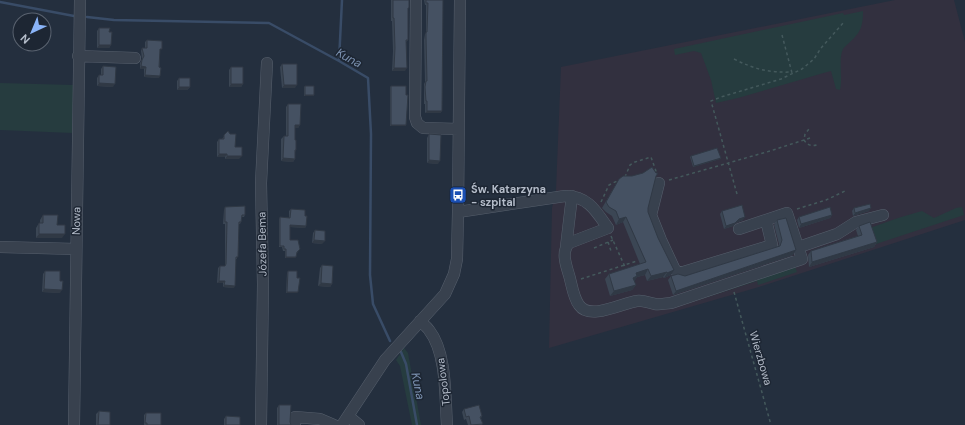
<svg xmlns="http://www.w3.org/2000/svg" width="965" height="425" font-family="'DM Sans',sans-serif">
<rect width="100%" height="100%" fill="#242f3e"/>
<path fill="#32303f" d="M895 0H954L965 42V220L759 287 549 348 552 208 556 190 561 67Z"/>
<path fill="#263c3f" d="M863 11C863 26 861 32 850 42 848 44 845 46 843 49 838 59 843 78 840 90L836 89 831 71 827 72 738 98 716 103 711 80 701 53 694 51 675 55 674 49 843 13 844 15Z
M0 83 73 85 72 133 0 130Z
M962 207 964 215 876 244 870 228 898 218 922 211 934 218 956 208Z
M794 264 797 272 758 285 757 281 686 304 685 299Z
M404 348 408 353 421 425H412L400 366 396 360Z"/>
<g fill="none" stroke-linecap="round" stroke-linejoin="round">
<path stroke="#394c67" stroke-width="2.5" d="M0 2 74 16
M87 17 114 20 269 23 339 61 368 78 371 134 370 275 373 304 390 341
M339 61 342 0
M401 352 406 364 417 425"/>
<defs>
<path id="minor" d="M416 0 415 117 417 123 423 128 459 129
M78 56 135 58
M659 183 651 215 661 240 675 270 680 273 772 245 766 220
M458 212 565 196C588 196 596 211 608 228L569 243C561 252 566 265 569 275 572 285 573 297 579 305 590 321 622 303 637 301 643 300 649 303 655 304 660 305 666 303 671 303L802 259 787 213 739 229
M0 247 76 249
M566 247 572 196
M799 247 837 234 856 222 883 215
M420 321C423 324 427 327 429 330 447 353 445 397 447 425
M348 416 359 425
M74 425 80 0
M261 425 263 284 261 183 267 63
M295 425V417L320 419 334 425
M342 425 385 360 445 294 454 274 457 259 458 212 460 0"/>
</defs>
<use href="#minor" stroke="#565f6c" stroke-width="12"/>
<path stroke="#44595c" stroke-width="1.5" stroke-dasharray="3 3" stroke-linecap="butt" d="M782 35 792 73
M734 59C754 69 769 73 792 72
M810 138 804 140C808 146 813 147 819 144
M625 177 630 165 635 162 651 157 657 174
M669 180 770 151 804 140 805 134 809 129
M737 194 711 101 721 97 781 79 802 69 814 59 821 48 843 23
M601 202 609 185 619 180
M797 209 826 200 845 191
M611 236 626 269
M608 242 611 251
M594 248 613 240
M581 279 637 261
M734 292 771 425"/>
<use href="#minor" stroke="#38414e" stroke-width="11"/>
</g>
<path fill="#3b4654" d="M391 0H409L408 10V40L406 42 405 71H392L393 51 392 21H391Z
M424 0H443L442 111 440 113H425V104H424V84L425 82 424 40 425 34 426 33V5H425Z
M99 28 109 32 111 45 109 48H97V31Z
M147 40 160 51 159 78 144 77V69H140V63L142 59 141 51 142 48H145V42Z
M282 64 295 88H282L280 67Z
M103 66 113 87 97 86V78L99 75H101V69Z
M231 67 243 84 241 87H229V70Z
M179 78 190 87 187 90H177V81Z
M305 86 314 95 313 96H304V87Z
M391 86 406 125 405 126H390V87Z
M288 104 300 125 298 128H295V140L296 150 295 152V159L293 162 281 161V139L284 136H286V107Z
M228 131 235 147 239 159H225V157H217V142L219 139H222Z
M429 134 438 164 427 163V138Z
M691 156 721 158 720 159 693 167 690 157Z
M656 176 648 208V212L671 275 664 278 663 277 647 281 645 275 637 277 634 281 636 285 632 290 610 296 605 279 609 274 640 264 623 222 616 225 612 216 606 212 602 208 619 179Z
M225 207 245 215 244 217H242L241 222 240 224H239L237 259H236L234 288 223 287V283H217L218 268 220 266H225V224H223L224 210Z
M854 208 869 211 853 216 852 211Z
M291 209 305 216 306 226 305 228 290 227V240L300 249 297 253 295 258H285V251H283L282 247H279V219L280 217 289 218V211Z
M722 211 743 220 736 223 733 226 724 229 720 214Z
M43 215 57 225 62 238H36V228L39 223H40V220Z
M832 215 830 218 799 228 797 220 799 217Z
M777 220 793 255 673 295 668 280 671 276H685L778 246 779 244 774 225Z
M859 226 877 242 874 247 809 267 808 255 811 251 858 236 856 230Z
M315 230 322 244 312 243 313 233Z
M322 265 332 284 330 287 318 286 320 268Z
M45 271 60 281V293L42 292 43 274Z
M288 271 297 293H286L287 273Z
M279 405 290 422 291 425H277V408Z
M464 409 482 416 481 418 482 425H468L466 419 464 420 462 412Z
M99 411 110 425H96V414Z
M146 413 161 425H144V415Z
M226 416 240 425H224V419Z"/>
<path fill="#303945" d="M99 45H111L109 48H97Z
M141 66 146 67 144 69H140Z
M394 68H407L405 71H392Z
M145 75 160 76 159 78 144 77Z
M99 83 115 84 113 87 97 86Z
M231 84H243L241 87H229Z
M284 85H297L295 88H282Z
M179 87H190L187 90H177Z
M305 95H314L313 96H304Z
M427 111H442L440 113H425Z
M295 125H300L298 128H293Z
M391 125H406L405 126H390Z
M219 154H227L225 157H217Z
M227 156H242L239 159H225Z
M283 158 295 159 293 162 281 161Z
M721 158 720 159 693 167 694 166Z
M429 160 440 161 438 164 427 163Z
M871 208 869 211 853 216 855 213Z
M832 215 830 218 799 228 801 224Z
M626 217 623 222 616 225 619 219Z
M745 217 743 220 736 223 733 226 724 229 726 226 739 219Z
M290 225 306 226 305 228 289 227Z
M39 234H65L62 238H36Z
M314 240 325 241 322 244 312 243Z
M877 242 874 247 809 267 812 262Z
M796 250 793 255 673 295 676 291Z
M286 257H296L295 258H285Z
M648 269 645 275 637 277 634 282 630 283 636 273Z
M674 270 671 275 664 278 667 273Z
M667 272 663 277 647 281 651 276Z
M219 281H225L223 283H217Z
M321 283 332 284 330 287 318 286Z
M224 285 235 286 234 288 223 287Z
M636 285 632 290 610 296 614 291Z
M44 289 62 290 60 293 42 292Z
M287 292H298L297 293H286Z"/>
<path fill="#455162" stroke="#303945" d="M393 0H409V8H408V40H406L407 68H394L395 48 394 18H393Z
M426 0H443L442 111H427V101H426L425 87 426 81H427L426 37V32H427L428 3H426Z
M99 28H110L109 32H112L111 45H99Z
M147 40 162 41V49H160L159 67 161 68 160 76 145 75 146 67 141 66 142 60 144 56 142 48H147Z
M282 64H297V85H284Z
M103 66 116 67 115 84 99 83V75H103Z
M231 67H243V84H231Z
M179 78H190V87H179Z
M305 86H314V95H305Z
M391 86H406V95H408L406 125H391Z
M288 104H301L300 125H295V140H296V150H295V159L283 158 284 136H288Z
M228 131 230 134H236L235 147H242V156H227V154H219V139H224V135Z
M429 134 441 135 440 161 429 160Z
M717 148 721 158 694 166 691 156Z
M652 167 656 173H658L656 176 648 208V212L658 238 674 270 667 273V272L651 276 648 269 636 273 637 276 633 278 636 285 614 291 609 274 646 262 626 217 619 219 616 211 609 207 606 202 619 179 623 176H632L643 173Z
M870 204 871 208 855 213 854 208Z
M742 205 745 217 739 219 735 223 726 226 722 211Z
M245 206V215H242L241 222H239L238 257H236L235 286 224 285 225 281H219L220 266H225L226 264 227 222H225V207Z
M830 207 832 215 801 224 799 217Z
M291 209 305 210V216H307L306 226 290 225V240H298L300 249 297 252 296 257H286V249H284V246H280V217L290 218Z
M43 215H58L57 225H65V234H39V223H43Z
M786 218 796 250 676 291 671 276 678 274 685 276 780 246 782 240 777 220Z
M870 222 877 242 812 262 811 251 862 235 859 226Z
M315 230 325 231V241L314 240Z
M322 265 333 266 332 284 321 283Z
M45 271H60V281H63L62 290 44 289Z
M288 271H297V278H300L298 292H287Z
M279 405H291L290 422 291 425H279Z
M479 405 482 416 480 417 483 424 471 425 469 416 466 417 464 409Z
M99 411 110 412V425H98Z
M146 413H161V425H147V423H145Z
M226 416 240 417V425H226Z"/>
<defs>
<symbol id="bus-square" viewBox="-11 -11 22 22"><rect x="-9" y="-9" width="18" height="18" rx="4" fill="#1a4fb4" stroke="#1d2633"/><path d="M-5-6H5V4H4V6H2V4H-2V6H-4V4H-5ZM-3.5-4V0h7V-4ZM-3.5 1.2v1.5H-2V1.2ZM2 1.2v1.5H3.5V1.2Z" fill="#fff"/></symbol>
</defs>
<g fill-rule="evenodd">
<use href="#bus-square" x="448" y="185" width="20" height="20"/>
</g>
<g text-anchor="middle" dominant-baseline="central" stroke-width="3" stroke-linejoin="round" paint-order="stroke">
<g font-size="11" font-weight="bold" fill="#b4bcc9" stroke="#1d2633" text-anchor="start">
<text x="471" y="189">Św. Katarzyna<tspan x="471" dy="13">- szpital</tspan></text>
</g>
<g font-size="11" fill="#b4bcc9" stroke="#1d2633">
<text transform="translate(76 221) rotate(-89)">Nowa</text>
<text transform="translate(262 244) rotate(-91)">Józefa Bema</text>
<text transform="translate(761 358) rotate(74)">Wierzbowa</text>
<text transform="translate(443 382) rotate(-97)">Topolowa</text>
</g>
<g font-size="12" font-style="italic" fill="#7c92b1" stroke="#1d2633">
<text transform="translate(349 58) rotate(29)">Kuna</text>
<text transform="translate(418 386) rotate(78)">Kuna</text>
</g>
</g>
<g transform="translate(32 32) rotate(224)"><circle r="19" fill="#1d2633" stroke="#59626f"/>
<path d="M0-3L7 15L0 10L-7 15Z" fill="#8ab4f8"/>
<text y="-6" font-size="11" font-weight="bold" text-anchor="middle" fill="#b4bcc9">N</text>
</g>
</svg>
